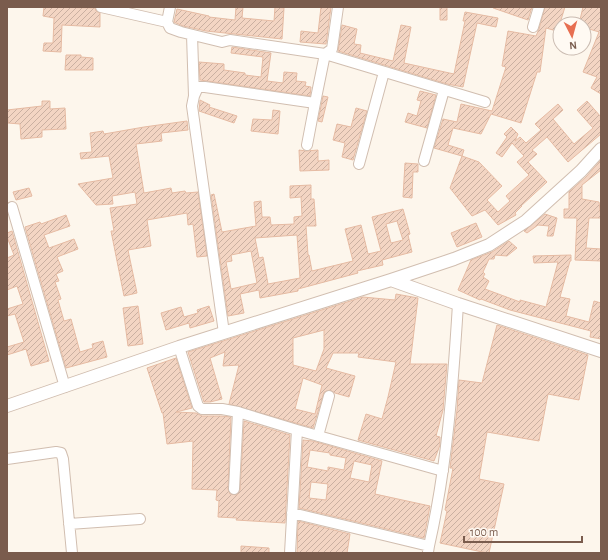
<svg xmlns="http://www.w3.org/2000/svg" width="608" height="560" font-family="'Alegreya Sans',sans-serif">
<defs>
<pattern id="building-hatch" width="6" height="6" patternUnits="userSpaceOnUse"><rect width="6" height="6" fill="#f3d5c3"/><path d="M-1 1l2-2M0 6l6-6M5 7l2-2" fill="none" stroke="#cab0a1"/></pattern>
</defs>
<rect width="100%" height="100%" fill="#fdf6ec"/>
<path fill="url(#building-hatch)" stroke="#e6bba3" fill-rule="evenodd" d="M44 7 95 8 96 11 100 13V27L62 25 61 52 43 51 44 43H53L54 18 43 16Z
M236 7H243L242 18 274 21 275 7 284 8 282 39 206 31 183 26 174 22 177 9 209 16V17L235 20Z
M321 7H331L326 44 300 42 301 31 318 33Z
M440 7H447V20H440Z
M493 7H532L528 20 493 8Z
M545 7H565L560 23V32L546 28 540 72H537L521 123 491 114 481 134 453 128 448 145 464 150 462 156 434 148 443 119 457 122 461 104 492 111 506 67 502 66 508 31 536 36 539 29Z
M583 7H601V94L591 88 597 77 583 72 599 32 586 28 584 26V24H579Z
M465 12 498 18 496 27 477 23 463 87 447 84 338 51 342 25 357 29 354 44 361 45 360 53 393 61 401 25 411 27 404 63 454 74 465 21H463Z
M232 47 271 53 267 81 283 83 284 72 297 73 296 81 306 82 305 86 311 87 310 96 200 80 199 62 224 64V70L245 73V75L261 77 263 57 231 53Z
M66 55H81V57L93 58V70H65Z
M420 91 436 95 427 128 405 122 408 113 417 116 421 101 417 100Z
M323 96 328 97 322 122 318 121Z
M200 100 210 105 209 107 237 116 234 123 199 111Z
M42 101H50V109L65 108 66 129 42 130V137L21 139 20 124 8 123 7 110 42 106Z
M587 101 601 117V134L568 162 547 137 532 150 537 154 528 162 547 182 521 206H522L515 213 516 215 498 225 485 210 472 216 450 188 462 156 479 162 502 186 487 200 498 212 510 201 506 196 529 175 517 162 524 156 512 143 502 157 496 153 507 137 504 134 511 127 518 134 515 141 520 137 526 143 541 130 535 124 558 104 563 110 553 119 574 144 593 128 577 110Z
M356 108 367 111 353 160 342 157 345 143 333 140 337 124 351 127Z
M273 110 280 111 278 134 251 131 253 119 272 120Z
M187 121 188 130 161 133 162 141 136 144 144 193 171 188 172 193 185 191 186 193 198 192 207 256 197 257 193 224 188 225 187 213 147 220 151 246 128 250 137 293 124 296 111 231H114L110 208 137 204 135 192 112 196 113 204 96 205 78 184 113 178 109 156 81 159 80 153 92 152 90 133 103 131 104 134 144 127Z
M299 150 306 151 318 150V161L329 160V170L300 171Z
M601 160V170L582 185V199L599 202 601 218H589L586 248 601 249V261L575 260 577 218H564V209H569V192L586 177Z
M405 163 418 164V172H413L412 198 403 197Z
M311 185V199H314L316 226H306L308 255H309L312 271 353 261 345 229 361 225 368 254 381 251 372 217 403 209 410 234 408 235 412 252 382 260 383 265 357 271 358 273 298 289V291L260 298 259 290 240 294 244 313 228 316 211 195 214 194 222 232 256 226 254 202 261 201 262 217H270L271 225 294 224V217L302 216 301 197 290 198V186ZM397 221 403 240 391 243 386 224ZM297 235 300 278 268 284 263 257 259 258 255 238ZM251 251 257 283 231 289 226 262 232 261 231 255Z
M29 188 32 196 16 200 13 192Z
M545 214 557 218 553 236H547L549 226 538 225 527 233 524 231Z
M66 215 70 226 44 235 49 248 74 239 78 249 57 257 63 271 56 274 59 281 55 282 61 299 58 300 64 321 71 319 80 352 93 348 92 344 103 341 107 357 66 368 25 227 40 222 41 224Z
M476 223 482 237 457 247 451 233Z
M12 231 49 361 31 366 26 349 7 355V347L24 342 15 314 7 316V309L23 304 17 286 7 290V258L14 255 7 237V233Z
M509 241 517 248 507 256 495 255 494 259H489L483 272 485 274 483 277 489 281 485 289 520 302V300L546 307 558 262 534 263 533 256 571 255V261H570L560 297 570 299 566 316 589 322 594 301 601 303V339L590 337 591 331 510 310 481 299 480 300 458 290 471 260 492 252Z
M396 294 418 298 410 364H447L443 410 436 436 440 437V445L434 461 358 440 366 414 382 419 388 397 396 362 358 357 359 353H333L326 368 355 376 349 397 335 393 330 390 324 392 313 428 229 404 239 365 223 366 225 352 210 358 222 399 210 402H204L188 352 363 297 395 300ZM324 330V349L316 371 293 365V338ZM303 378 322 385 315 414 295 409Z
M138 306 143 344 128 346 123 308Z
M209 306 214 321 190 328 189 323 166 330 161 313 181 307 184 317 198 313 197 310Z
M497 325 588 355 579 400 548 394 539 441 487 432 479 479 504 484 489 553H487L440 543 447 511 445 510 453 468H450L457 410 459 380 482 383Z
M176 358 192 408 176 412 196 413 202 416H221L231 417 228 489 230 494 237 495 240 490 244 421 290 435 285 523 236 520 237 518 218 517 219 501 216 500 217 490 192 489 193 441 167 444 163 413H162L147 368Z
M303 440 313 441 382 461 375 494 430 506 424 538 299 508ZM310 450 330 453V455L346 458 344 470 328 467V471L307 467ZM354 461 372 465 369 482 350 478ZM311 482 328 484 326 500 309 498Z
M298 521 350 534 347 553H297Z
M241 546 269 548V553H241Z"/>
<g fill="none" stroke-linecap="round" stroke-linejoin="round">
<defs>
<path id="minor" d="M101 7 167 22 170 28 181 32 222 42 230 40 325 54 315 103
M338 7 332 49 325 54 485 102
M167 22 170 7
M533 27 539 7
M192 35 194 96
M424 161 444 90
M359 164 384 72
M12 207 65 387
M224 333 192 106 194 96 198 87H205L315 103 307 145
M179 347 198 406 202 409H222L238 412 234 489
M238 412 297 430 290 553
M297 430 443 471
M318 436 329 396
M7 459 56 452 61 453 63 459 72 553
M292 513 429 546 428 552
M69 524 140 519
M429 546C447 467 453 385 458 304"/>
<path id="tertiary" d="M391 280 458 304 601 351
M7 406 179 347 391 280 454 259 489 245 526 221 581 171 601 149"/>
</defs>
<use href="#minor" stroke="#d1beb0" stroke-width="12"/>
<use href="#tertiary" stroke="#d1beb0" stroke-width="14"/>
<use href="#minor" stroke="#fff" stroke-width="10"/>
<use href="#tertiary" stroke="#fff" stroke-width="12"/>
</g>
<rect width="608" height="560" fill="none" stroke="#7a5c4d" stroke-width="16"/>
<g transform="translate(572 36) rotate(174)"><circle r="19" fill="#fffaf3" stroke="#cabbb1"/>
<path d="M0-3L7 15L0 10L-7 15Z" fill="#e76f51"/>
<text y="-6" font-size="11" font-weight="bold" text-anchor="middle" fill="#7a5c4d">N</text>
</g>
<path d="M464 536v6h118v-6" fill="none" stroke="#7a5c4d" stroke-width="2"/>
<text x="470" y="536" font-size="12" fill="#7a5c4d" stroke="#fffaf3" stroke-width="3" paint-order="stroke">100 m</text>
</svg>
